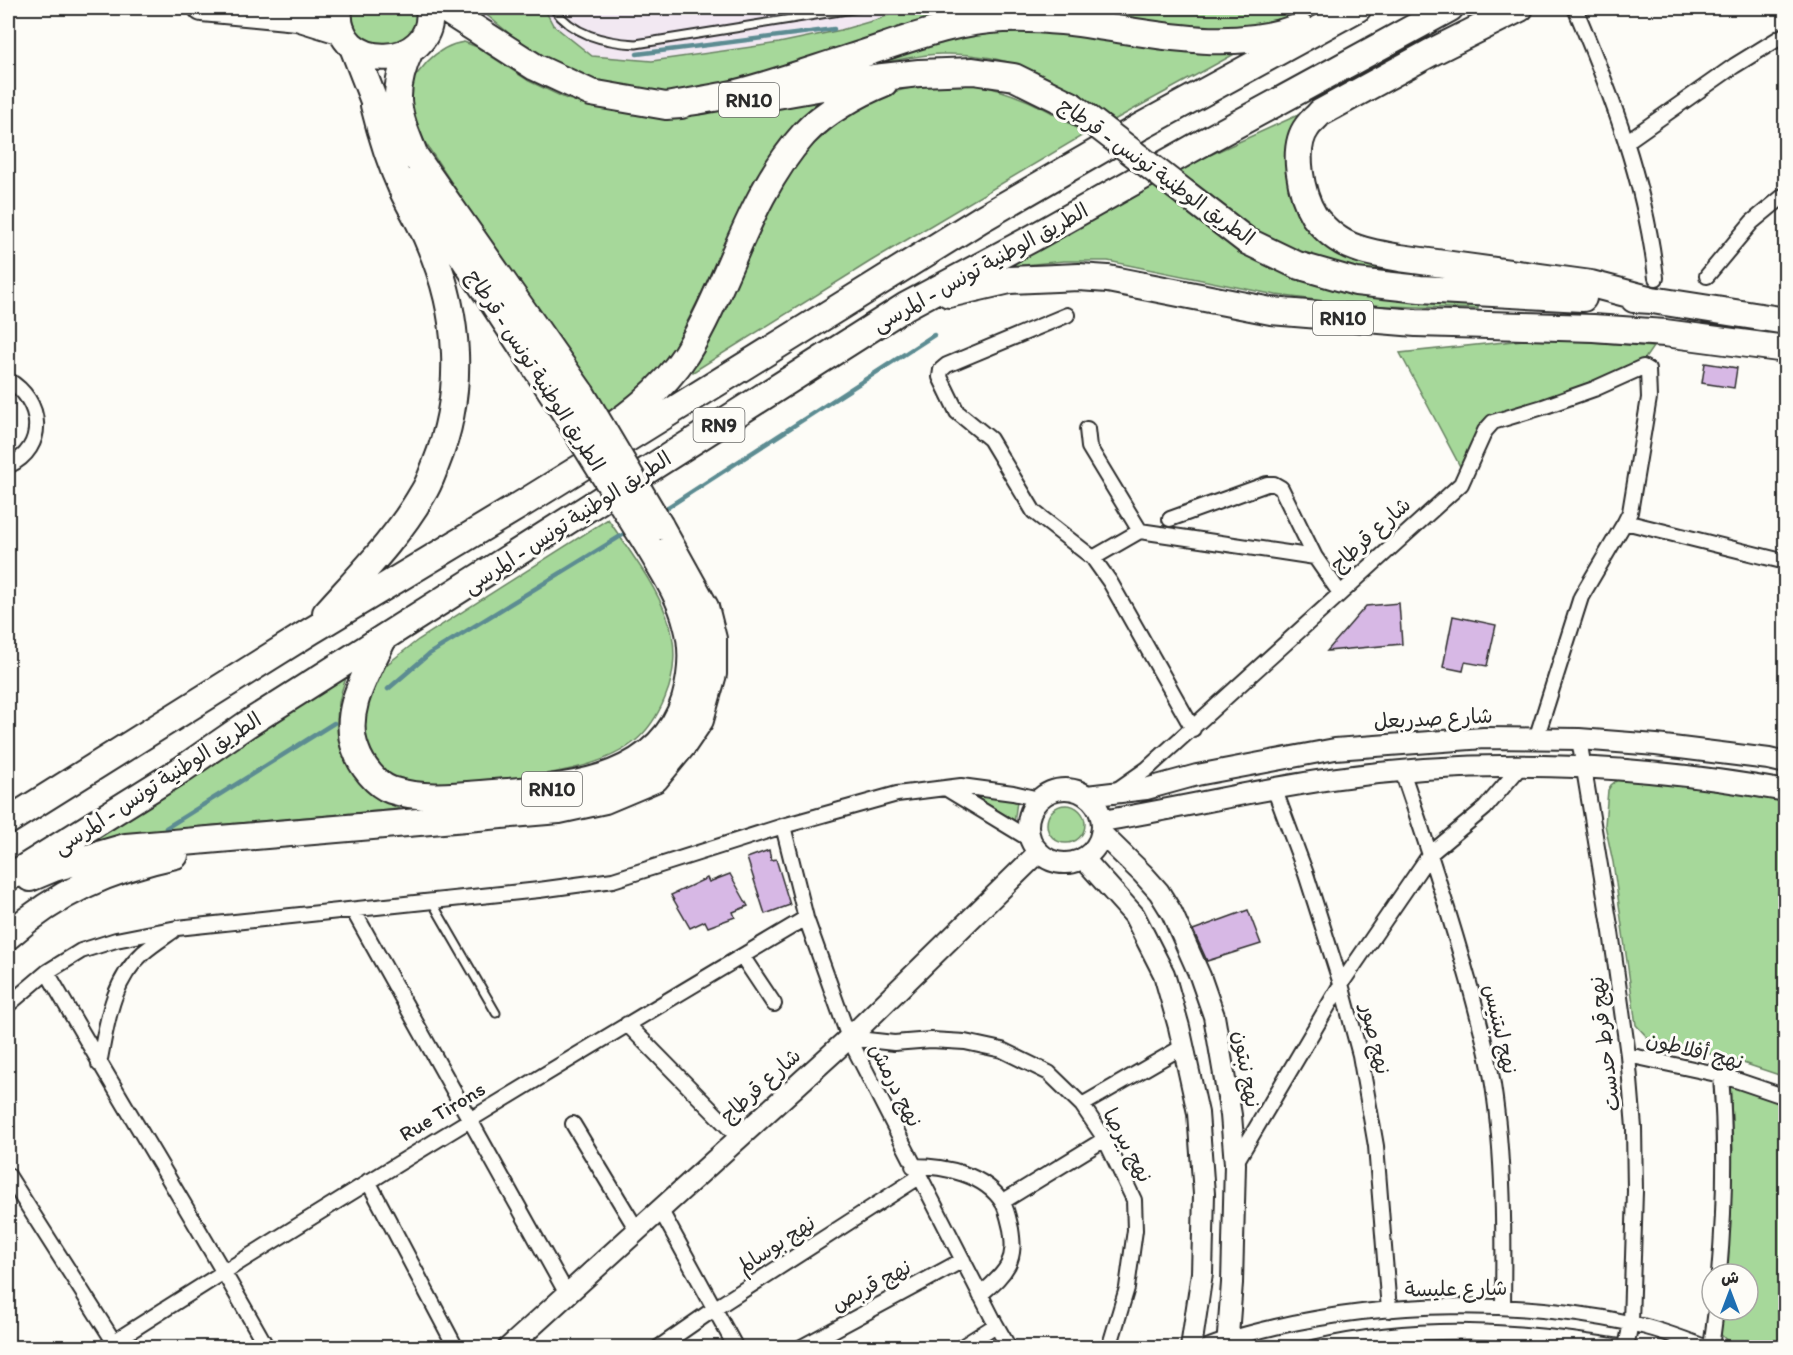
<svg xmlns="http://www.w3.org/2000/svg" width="1793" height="1355" font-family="Itim,'Playpen Sans Arabic',sans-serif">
<rect width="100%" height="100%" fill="#fdfcf7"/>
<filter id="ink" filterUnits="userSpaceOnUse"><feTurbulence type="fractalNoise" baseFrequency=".0167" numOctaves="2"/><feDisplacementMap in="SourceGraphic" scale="12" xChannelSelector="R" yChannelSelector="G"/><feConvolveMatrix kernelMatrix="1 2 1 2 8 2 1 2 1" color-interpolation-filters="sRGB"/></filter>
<g filter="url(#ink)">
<path fill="#f2e8f2" d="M466 8H1311L1292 17 1180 31 799 66 540 60 495 31Z"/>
<path fill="#a6d89a" stroke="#688262" stroke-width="1.5" d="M350 8H420C419 13 420 21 417 26 405 49 369 54 355 30 351 23 351 16 350 8Z
M478 8H544L553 25 592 56 652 61 779 43 841 30 879 19 905 8H1310L1292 17 1242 32 1007 13 734 86 671 94 600 85 546 59 510 34Z
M987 26 1240 51 1114 120C1059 79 1012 52 941 54 915 55 889 62 863 67Z
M464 42 477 47 529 81 567 99 600 106 716 110 826 94 796 123 769 159 671 354 657 373 607 419 426 144C417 127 404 105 410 85 413 77 422 69 427 62 438 51 449 44 464 42Z
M969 83C1013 91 1050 108 1085 134L871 261 693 372 690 369 766 216 785 181 806 151 845 117 885 94 923 85Z
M1298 115 1300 119 1309 221 1478 278V309L1357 305 1276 295 1108 261H1064L1004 267 1177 170Z
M1543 338 1653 347 1635 373 1498 418 1462 470 1400 353Z
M608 519C629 551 654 582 667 617 677 643 676 672 665 698 658 715 649 730 634 742 586 780 489 779 430 784L414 782 397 778 383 769 375 761 362 736 363 707 381 669 418 640Z
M344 674 346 678C324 736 343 784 400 809L194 827 128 835 89 844 85 843Z
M1620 778H1640L1785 799V1077L1734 1060 1648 1038 1636 1025 1613 862 1605 825 1608 790 1611 785Z
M966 792 1017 801 1014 824 996 809Z
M1047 824a19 19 0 1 1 38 0a19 19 0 1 1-38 0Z
M1730 1080 1785 1099V1347C1758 1347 1732 1355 1716 1328L1718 1310H1748V1274H1722L1733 1149Z"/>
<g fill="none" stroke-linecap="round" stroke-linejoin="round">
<path stroke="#5c8c92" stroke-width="4.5" d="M637 54 834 29
M662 511 934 335
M388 689 429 654 629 531
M166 828 334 723"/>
</g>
<path fill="#d7b8e5" stroke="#2b2b2b" stroke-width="1.5" d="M1705 363 1737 368 1734 388 1702 383Z
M1399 603 1402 644 1327 651 1366 606Z
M1453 616 1496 625 1487 666 1465 662 1463 671 1443 667Z
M769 850 771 860 776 859 790 905 765 914 747 858Z
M730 874 748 906 733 912 735 917 708 927 705 921 690 928 671 895 707 878 709 882Z
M1248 910 1261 944 1207 961 1193 930Z"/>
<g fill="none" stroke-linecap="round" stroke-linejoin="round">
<defs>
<path id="lane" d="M553 8C573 35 603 42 636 44L859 8
M432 902 496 1013"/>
<path id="street" d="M1575 8C1611 93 1646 184 1656 278
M1626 142 1734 66 1786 34
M1707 276 1752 222 1786 194
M1067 315 947 365 941 370 940 377 957 412 990 439 1034 512 1093 558 1110 582 1193 729
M8 380C43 400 48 448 8 466
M1087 429 1089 447 1140 531
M1170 519 1267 484H1274L1281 488 1315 557 1340 593
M1093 558 1140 531 1315 557
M1536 739 1581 597 1625 522
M1579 739 1611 932 1628 1055 1634 1128 1635 1191 1631 1323 1626 1347
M1402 771C1426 841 1449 912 1469 983 1478 1017 1488 1051 1493 1085 1504 1156 1504 1235 1503 1307
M1274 788 1306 874 1341 984 1360 1055 1376 1146 1389 1310
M947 789 1031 840
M1114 792 1147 769 1461 484 1485 431 1493 422 1543 407 1594 389 1643 367 1648 370 1649 398 1630 512 1625 522 1786 562
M783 826 806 918 849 1038 996 1325 1009 1348
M353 910 567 1294
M742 956 774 1004
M47 972C119 1098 196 1221 267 1348
M8 1005 47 972 81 951 116 940 177 928 539 890 613 880 783 826 897 794 961 786 1013 793 1039 799
M627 1024 738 1137
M849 1038 894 1043 931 1040 965 1042 1002 1050 1049 1073 1082 1105 1105 1139 1134 1200 1135 1230 1127 1288 1109 1348
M1628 1055 1721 1075 1786 1097
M99 1064C107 1024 111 982 143 953 152 945 163 938 173 931
M1082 1105 1184 1046
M573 1124 637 1230
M1235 1164 1341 984 1430 854 1485 808 1521 766
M913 1166C944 1166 985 1174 1003 1203 1007 1210 1009 1221 1011 1229 1013 1242 1014 1253 1008 1265 1001 1278 990 1286 980 1295
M8 1175 118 1348
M368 1181 456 1348
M1002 1202 1105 1139
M660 1209 736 1348
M1719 1274C1725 1207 1726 1142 1721 1075
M104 1348C335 1200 570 1058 806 918
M658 1348 714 1309 919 1177
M800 1348 963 1260
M960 1348 996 1325
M1205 1348C1228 1338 1251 1333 1275 1327 1388 1301 1515 1299 1629 1323 1656 1328 1682 1338 1707 1348
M1313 1348C1421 1323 1518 1330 1626 1348
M1711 1348 1716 1310"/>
<path id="secondary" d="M1028 826a37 37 0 1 1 74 0a37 37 0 1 1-74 0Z
M1087 796 1146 789 1197 775 1335 749 1484 738 1579 739 1656 745 1769 759 1786 763
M1102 821C1181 808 1259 789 1338 778 1487 757 1639 764 1786 791
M1101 833 1143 874 1159 892 1172 913 1200 976 1214 1016 1231 1115 1235 1164 1232 1283 1227 1348
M1083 858 1134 915 1164 974 1179 1027 1198 1113 1204 1194 1202 1273 1191 1348
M508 1348 849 1038 1039 852"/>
<path id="highway" d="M202 8 297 17 342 31
M339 8C332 75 438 71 429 8
M443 8 535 67 591 93 666 106 681 105
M1520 8 1430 53 1320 113C1316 118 1310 122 1307 127 1291 148 1301 195 1314 216 1319 223 1330 234 1338 239 1355 251 1380 254 1400 258L1591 284 1652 300
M353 47 381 119
M410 50C390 95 397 112 415 156L581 393
M777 95 874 78 919 73 973 71 1014 77 1071 105
M666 106C688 102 711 99 733 94 773 84 812 70 850 58 901 42 950 21 1004 19 1103 14 1204 63 1300 27
M413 181 561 406
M1186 194 1247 241 1297 265 1356 282 1420 289 1583 298
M949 294 1010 280 1079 277 1108 279 1271 311 1416 323 1593 328 1665 333 1786 349
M1634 299 1652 300 1786 321
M586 445C623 419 661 393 686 354 729 284 748 196 804 134 823 113 859 93 884 83
M326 613C360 575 398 537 423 493 429 484 432 474 436 464 465 392 460 314 429 243 422 225 411 208 403 191 390 163 381 134 374 105
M383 639C367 673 341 712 356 750 361 765 376 785 391 790 429 802 469 794 508 792 578 787 660 777 685 700 692 675 694 649 687 624 680 596 663 571 649 547
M8 821 311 631 527 501 981 219 1140 127 1358 8
M8 878 181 770 246 725 906 306 1031 239 1195 147 1450 8
M30 878 54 868 126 847 559 810 605 800 655 779 683 745 700 720 713 674V639L705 607 660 526
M8 936C58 892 110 869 175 855"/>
</defs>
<use href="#lane" stroke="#2b2b2b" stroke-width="11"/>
<use href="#street" stroke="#2b2b2b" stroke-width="18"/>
<use href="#secondary" stroke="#2b2b2b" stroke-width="24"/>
<use href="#highway" stroke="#2b2b2b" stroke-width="30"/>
<use href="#lane" stroke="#fdfcf7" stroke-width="7"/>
<use href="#street" stroke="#fdfcf7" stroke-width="14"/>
<use href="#secondary" stroke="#fdfcf7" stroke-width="20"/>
<use href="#highway" stroke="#fdfcf7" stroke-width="26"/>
<defs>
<path id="highway-bridge" d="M1071 105 1186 194
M581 393 660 526
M561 406 649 547"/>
</defs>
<use href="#highway-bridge" stroke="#2b2b2b" stroke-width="30" stroke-linecap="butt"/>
<use href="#highway-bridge" stroke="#fdfcf7" stroke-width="26"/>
</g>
</g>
<g text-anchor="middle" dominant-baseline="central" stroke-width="6" stroke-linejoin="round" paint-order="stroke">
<g fill="#fdfcf7" stroke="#6a6a68" stroke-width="1.5">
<rect x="719" y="83" width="60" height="34" rx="4.5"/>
<rect x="1313" y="301" width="60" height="34" rx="4.5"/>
<rect x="693.5" y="408" width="51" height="34" rx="4.5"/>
<rect x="522" y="772" width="60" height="34" rx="4.5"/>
</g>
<g font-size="20" font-weight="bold" fill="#2b2b2b">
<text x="749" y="100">RN10</text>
<text x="1343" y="318">RN10</text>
<text x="719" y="425">RN9</text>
<text x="552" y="789">RN10</text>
</g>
<g font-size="21" fill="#2b2b2b" stroke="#fdfcf7">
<text transform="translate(1157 171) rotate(36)">الطريق الوطنية تونس - قرطاج</text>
<text transform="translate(980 267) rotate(-29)">الطريق الوطنية تونس - المرسى</text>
<text transform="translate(536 370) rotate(57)">الطريق الوطنية تونس - قرطاج</text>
<text transform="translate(567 522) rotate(-33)">الطريق الوطنية تونس - المرسى</text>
<text transform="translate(1370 534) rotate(-42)">شارع قرطاج</text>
<text transform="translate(1433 718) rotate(-3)">شارع صدربعل</text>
<text transform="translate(157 783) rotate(-33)">الطريق الوطنية تونس - المرسى</text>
<text transform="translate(1501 1029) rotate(77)">نهج لبتنيس</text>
<text transform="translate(1376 1039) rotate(77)">نهج صور</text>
<text transform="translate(1604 1044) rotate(-97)">نهج قرط حدست</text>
<text transform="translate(1695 1050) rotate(14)">نهج أفلاطون</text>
<text transform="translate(1247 1069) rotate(80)">نهج نبتون</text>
<text transform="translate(760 1085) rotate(-42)">شارع قرطاج</text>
<text transform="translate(896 1085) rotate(63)">نهج درمش</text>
<text transform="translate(442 1111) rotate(-31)">Rue Tirons</text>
<text transform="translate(1128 1145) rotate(62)">نهج بيرصا</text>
<text transform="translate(776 1244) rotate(-33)">نهج بوسالم</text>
<text transform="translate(871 1285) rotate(-28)">نهج قربص</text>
<text transform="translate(1456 1288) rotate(-1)">شارع عليسة</text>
</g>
</g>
<rect width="1793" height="1355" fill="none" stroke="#fdfcf7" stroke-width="30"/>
<rect x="15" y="15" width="1763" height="1325" fill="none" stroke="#2b2b2b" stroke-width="2" filter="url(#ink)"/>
<g transform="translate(1730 1292)"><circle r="28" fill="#fdfcf7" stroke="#a9a8a5" stroke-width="1.5"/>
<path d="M0-4.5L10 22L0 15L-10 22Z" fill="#1f6fb2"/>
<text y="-9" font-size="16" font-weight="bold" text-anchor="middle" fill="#2b2b2b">ش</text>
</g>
</svg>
